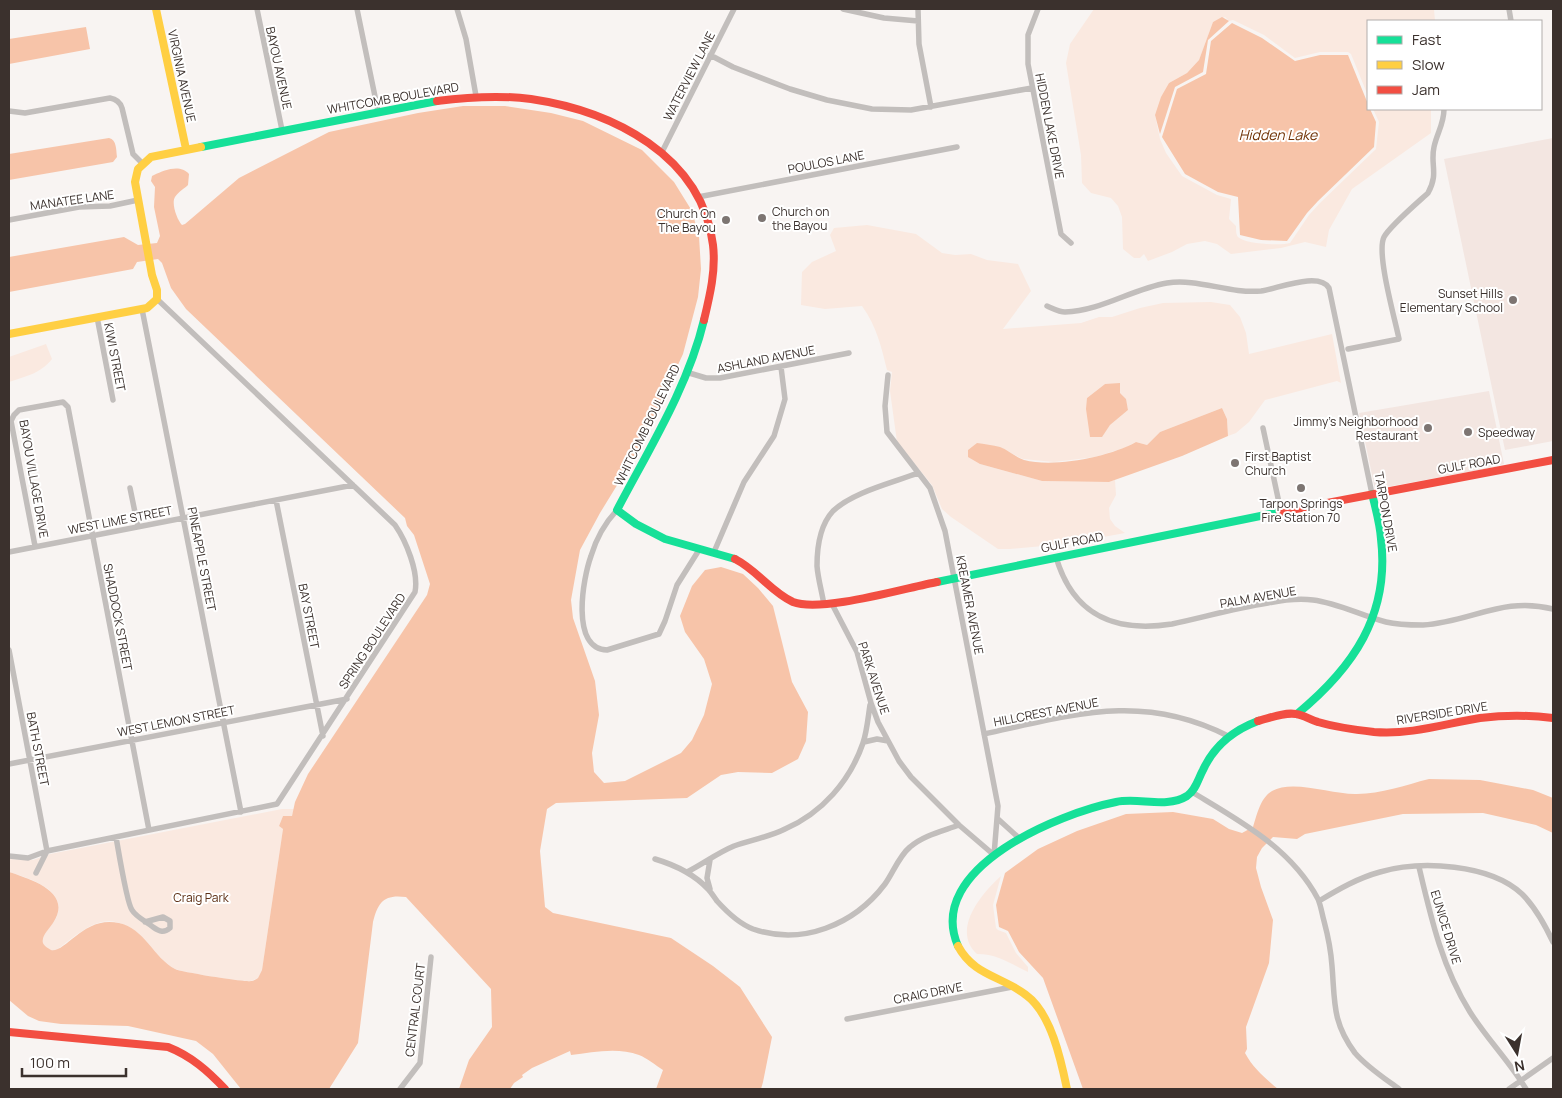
<svg xmlns="http://www.w3.org/2000/svg" width="1562" height="1098" font-family="Manrope,sans-serif">
<rect width="100%" height="100%" fill="#f8f4f2"/>
<path fill="#f3e6e1" d="M1553 138V441L1505 450 1444 159Z
M1489 391 1504 464 1485 469 1375 489 1359 413Z"/>
<path fill="#fae9e0" fill-rule="evenodd" d="M1094 9H1434L1435 21H1368V96L1351 54 1348 52H1320L1295 58 1264 35 1233 20 1229 21 1225 17 1213 22 1199 60 1187 73 1169 83 1155 115 1160 139 1166 153 1182 176 1217 195 1231 199 1229 219 1236 226C1236 229 1236 235 1238 237 1245 244 1281 246 1290 243L1309 215 1320 203 1376 149 1379 122 1373 109H1431V133L1352 189 1329 230 1326 247 1305 242 1281 248 1231 254 1217 244 1205 241 1187 244 1172 252 1148 261 1144 254 1140 258H1134L1123 249 1122 217 1118 206 1111 198 1091 193 1082 183 1081 155 1066 63 1070 44Z
M867 225 916 234 942 253 955 255 971 254 987 260 1018 264 1031 291 1003 329 1081 323 1099 317H1112L1140 308 1163 303 1211 302 1230 305 1240 317 1246 333 1249 354 1332 334 1341 383 1337 381 1265 400 1249 422 1236 433 1228 436 1227 419 1222 408 1160 432 1147 445 1136 442 1124 448 1095 457 1054 462 1023 459 998 447 980 464 1042 481 1109 482 1115 480 1116 495 1109 508 1110 519 1115 526 1125 533 1065 544 1010 549H998L951 517 942 509 932 485 897 442 890 391 892 372 887 370C881 346 877 327 862 306L825 309 801 305 802 272 812 262 836 251 830 235 834 228ZM1105 384C1118 392 1126 394 1128 410L1110 425 1102 436 1087 398Z
M46 344 52 359C40 374 26 376 9 382V357Z
M282 809H294L292 816H283L279 826 283 829 262 970 258 978 251 981C242 982 181 972 175 969 164 963 155 951 147 943 112 905 91 923 58 949 52 953 41 947 43 939 45 930 54 924 57 916 67 889 28 878 9 872V859L33 860 50 854Z
M1001 876 993 905 996 928 998 930 1006 933 1016 953 1028 967V972C1011 964 998 954 977 954 951 930 981 894 1001 876Z"/>
<path fill="#f7c4a9" d="M1222 17 1229 21 1208 40 1203 72 1175 87 1160 134 1155 115 1161 97 1169 83 1187 73 1199 60 1213 22Z
M1232 23 1262 38 1295 61 1320 55H1348L1368 104V109H1370L1376 122 1374 147 1318 201 1307 213 1287 241 1261 240 1240 235 1238 197 1218 192 1185 174 1162 137 1177 89 1206 74 1211 41Z
M86 27 90 49 9 64V39Z
M463 106H505L551 113 583 121 642 150 674 182 692 211 699 236 701 269 698 297 683 354 638 451 600 513 580 550 571 600 573 618 595 681 599 715 592 753 594 772 604 783 625 781 681 753 692 740 704 715 712 684 704 659 685 632 680 616 692 586 705 570 721 567 743 574 758 588 773 606 792 682 808 712 806 741 798 759 772 773 738 772 721 775 687 798 556 803 547 809 540 851 545 907 553 913 671 938 713 966 740 987 772 1037 763 1082 761 1089H656L663 1070C655 1065 647 1058 639 1055 618 1047 593 1052 571 1055L570 1051 532 1068 522 1075 523 1077 514 1083 510 1089H459L469 1060 492 1027 491 989 406 897C384 894 378 902 373 922L358 1043 329 1089H241L213 1054 196 1041 128 1026 61 1024 39 1021 28 1016 9 1000V872C30 879 74 892 53 923 50 928 41 936 43 943 44 946 48 948 51 950 66 953 84 915 119 923 144 928 154 958 175 969 181 972 238 981 247 981 252 982 255 980 258 978L262 970 283 829 279 826 283 816H292L295 802 308 774 427 595 430 584 414 535 407 526 405 518 186 309 171 288 162 263 158 259 137 262 133 269 9 292V257L124 237 138 245 157 243 160 236 154 207 155 187 151 181 152 176 154 175C165 170 180 164 189 174L188 185C185 188 178 192 175 197 171 203 177 220 182 225L185 224 239 178 329 132 418 113Z
M109 138C117 140 116 150 117 157L113 162 9 180V154Z
M1120 383V393L1126 399 1128 410 1110 425 1102 437H1090L1086 409 1087 398 1105 384Z
M1222 408 1227 419 1228 436 1182 456 1109 482 1042 481 980 464 968 457V450L977 443C984 444 993 445 1000 447 1008 450 1015 457 1024 460 1054 468 1109 457 1136 442L1147 445 1160 432Z
M1429 779 1480 780 1533 790 1553 798V833L1536 825 1483 813 1403 814 1305 834 1297 839 1273 837 1262 848 1257 857 1256 868 1261 887 1273 920 1269 963 1246 1027 1247 1049 1245 1053C1253 1068 1265 1078 1278 1089H1083L1043 978 1019 952 1008 931 999 927 996 905 1005 873 1038 849 1077 831 1126 814 1173 812 1213 819 1229 829 1242 833 1253 827C1257 815 1260 798 1272 791 1293 779 1334 795 1357 794 1381 794 1405 785 1429 779Z"/>
<g fill="none" stroke-linecap="round" stroke-linejoin="round">
<path stroke="#c2bebc" stroke-width="5.5" d="M257 9 282 130
M357 9 378 111
M457 9 466 39 476 96
M843 9 884 18 918 21
M918 9 919 44 931 107
M1038 9 1028 35V64L1061 234 1071 243
M1509 9 1511 21
M710 55 733 67 790 89 827 100 872 109 911 110 1032 88
M9 111 25 113 110 98C116 99 120 102 122 108L133 154 142 163
M662 152 734 9
M698 197 957 147
M9 220 79 207 110 206 138 200
M1047 306C1052 308 1059 312 1065 312 1101 311 1132 289 1167 283 1198 278 1229 294 1261 291 1277 289 1319 271 1329 288L1372 494
M142 309 241 812
M97 317 113 400
M1348 349 1399 339C1395 319 1376 253 1384 237 1390 226 1417 203 1428 193 1439 173 1430 165 1434 147 1437 133 1444 124 1444 109
M686 372 706 378H720L849 353
M888 375 885 406 887 432 930 488 945 531 998 806 994 855
M1263 428 1281 512
M130 488 138 527
M276 500 323 736
M617 510C605 523 596 539 591 556 583 578 570 649 607 650L659 634 665 621 677 585 699 550
M35 546 11 421 14 415 19 410 63 402 68 407 149 830
M9 552 353 485
M714 552 744 482 774 436 785 399 781 367
M1056 557C1073 615 1114 633 1172 624 1204 617 1236 608 1268 603 1283 600 1298 598 1313 600 1338 603 1362 616 1386 622 1398 625 1411 625 1423 625 1471 622 1503 596 1553 609
M832 604 857 652 871 703 878 722 899 761 911 777 959 825 994 855
M824 605C822 592 818 579 817 566 817 548 820 525 833 511 853 492 892 483 918 473
M9 650 47 851 36 873
M984 734C1072 715 1142 692 1228 736
M864 742 877 739 888 741
M9 764 347 699
M1192 792C1240 821 1291 848 1318 899 1321 906 1322 914 1324 921 1328 936 1331 951 1332 966 1335 1002 1332 1022 1355 1053 1367 1067 1384 1078 1399 1089
M998 819 1019 838
M116 837C118 848 127 904 132 910 136 917 147 922 153 927 160 932 164 933 170 928V921L163 917 145 922
M9 856 28 858 47 851 277 804 415 592C419 572 406 541 395 525L157 299
M655 859C675 865 693 873 708 889 711 892 714 897 717 901 726 911 740 924 753 929 802 946 854 925 885 884 893 873 899 856 910 847 924 835 943 831 959 825
M1419 867C1431 918 1442 967 1470 1012 1487 1039 1510 1062 1526 1089
M687 872C703 864 717 853 734 846 751 840 769 837 785 829 822 813 850 781 863 743 867 731 868 718 870 705
M710 889 707 878 710 860
M1319 901C1339 889 1358 878 1380 872 1421 860 1490 864 1522 894 1535 907 1545 925 1553 942
M847 1019 1012 987
M400 1089 420 1063 431 957
M1509 1089 1553 1058"/>
<path stroke="#16e098" stroke-width="8" d="M201 147 437 101
M704 320C688 387 649 449 617 510L636 524 665 539 735 559
M937 582 1280 512
M1297 714C1353 668 1390 615 1381 539 1380 524 1376 509 1372 494
M958 946C924 868 1060 813 1116 802 1139 797 1166 809 1187 796 1196 790 1198 779 1203 770 1214 746 1234 730 1258 721"/>
<path stroke="#ffcf43" stroke-width="8" d="M156 9 186 149
M9 334 147 308 157 299V290L152 275 135 182 138 169 151 157 201 147
M958 946C974 976 1002 976 1026 995 1051 1013 1061 1060 1067 1089"/>
<path stroke="#f24e42" stroke-width="8" d="M437 101C468 97 500 95 531 99 612 111 702 155 713 245 716 270 710 295 704 320
M1280 512 1553 460
M735 559C757 570 771 592 793 602 821 613 905 588 937 582
M1258 721C1270 718 1284 712 1296 714 1304 715 1310 720 1318 722 1335 727 1356 730 1374 732 1411 735 1444 724 1480 718 1505 715 1529 715 1553 718
M9 1032 168 1047C191 1056 208 1071 225 1089"/>
</g>
<g fill="#7d7572" stroke="#fff" stroke-width="2">
<circle cx="762" cy="218" r="5"/>
<circle cx="726" cy="220" r="5"/>
<circle cx="1513" cy="300" r="5"/>
<circle cx="1428" cy="428" r="5"/>
<circle cx="1468" cy="432" r="5"/>
<circle cx="1235" cy="463" r="5"/>
<circle cx="1301" cy="488" r="5"/>
</g>
<g text-anchor="middle" dominant-baseline="central" stroke-width="4" stroke-linejoin="round" paint-order="stroke">
<g font-size="12" fill="#3b312d" stroke="#fff">
<text transform="translate(279 68) rotate(78)">BAYOU AVENUE</text>
<text transform="translate(182 76) rotate(78)">VIRGINIA AVENUE</text>
<text transform="translate(689 76) rotate(-63)">WATERVIEW LANE</text>
<text transform="translate(393 98) rotate(-10)">WHITCOMB BOULEVARD</text>
<text transform="translate(1050 126) rotate(79)">HIDDEN LAKE DRIVE</text>
<text transform="translate(826 162) rotate(-11)">POULOS LANE</text>
<text transform="translate(72 200) rotate(-8)">MANATEE LANE</text>
<text transform="translate(115 357) rotate(79)">KIWI STREET</text>
<text transform="translate(766 359) rotate(-11)">ASHLAND AVENUE</text>
<text transform="translate(647 425) rotate(-64)">WHITCOMB BOULEVARD</text>
<text transform="translate(1469 464) rotate(-10)">GULF ROAD</text>
<text transform="translate(34 479) rotate(80)">BAYOU VILLAGE DRIVE</text>
<text transform="translate(1386 512) rotate(80)">TARPON DRIVE</text>
<text transform="translate(120 520) rotate(-11)">WEST LIME STREET</text>
<text transform="translate(1072 542) rotate(-11)">GULF ROAD</text>
<text transform="translate(202 559) rotate(79)">PINEAPPLE STREET</text>
<text transform="translate(1258 597) rotate(-10)">PALM AVENUE</text>
<text transform="translate(970 605) rotate(79)">KREAMER AVENUE</text>
<text transform="translate(309 616) rotate(79)">BAY STREET</text>
<text transform="translate(118 617) rotate(79)">SHADDOCK STREET</text>
<text transform="translate(372 641) rotate(-57)">SPRING BOULEVARD</text>
<text transform="translate(874 678) rotate(72)">PARK AVENUE</text>
<text transform="translate(1046 712) rotate(-11)">HILLCREST AVENUE</text>
<text transform="translate(1442 713) rotate(-9)">RIVERSIDE DRIVE</text>
<text transform="translate(176 721) rotate(-11)">WEST LEMON STREET</text>
<text transform="translate(38 749) rotate(79)">BATH STREET</text>
<text transform="translate(1446 927) rotate(73)">EUNICE DRIVE</text>
<text transform="translate(928 993) rotate(-11)">CRAIG DRIVE</text>
<text transform="translate(415 1010) rotate(-83)">CENTRAL COURT</text>
</g>
<g font-size="12" fill="#3b312d" stroke="#fff" text-anchor="start">
<text x="772" y="211">Church on<tspan x="772" dy="14">the Bayou</tspan></text>
<text x="716" y="213" text-anchor="end">Church On<tspan x="716" dy="14">The Bayou</tspan></text>
<text x="1503" y="293" text-anchor="end">Sunset Hills<tspan x="1503" dy="14">Elementary School</tspan></text>
<text x="1418" y="421" text-anchor="end">Jimmy's Neighborhood<tspan x="1418" dy="14">Restaurant</tspan></text>
<text x="1478" y="432">Speedway</text>
<text x="1245" y="456">First Baptist<tspan x="1245" dy="14">Church</tspan></text>
<text x="1301" y="503" text-anchor="middle">Tarpon Springs<tspan x="1301" dy="14">Fire Station 70</tspan></text>
</g>
<g font-size="12" fill="#5d3015" stroke="#fff">
<text x="201" y="897">Craig Park</text>
</g>
<g font-size="14" font-style="italic" fill="#6f3104" stroke="#fff">
<text x="1278" y="134">Hidden Lake</text>
</g>
</g>
<rect width="1562" height="1098" fill="none" stroke="#3b312d" stroke-width="20"/>
<rect x="1367" y="20" width="175" height="90" fill="#ffffff" stroke="#b1adab"/>
<rect x="1377" y="36" width="25" height="8" fill="#16e098" stroke="#b1adab"/>
<text x="1412" y="45" font-size="15" fill="#3b312d">Fast</text>
<rect x="1377" y="61" width="25" height="8" fill="#ffcf43" stroke="#b1adab"/>
<text x="1412" y="70" font-size="15" fill="#3b312d">Slow</text>
<rect x="1377" y="86" width="25" height="8" fill="#f24e42" stroke="#b1adab"/>
<text x="1412" y="95" font-size="15" fill="#3b312d">Jam</text>
<g transform="translate(1517 1053) rotate(169)" stroke="#ffffff" stroke-width="4" paint-order="stroke">
<path d="M0-4L9 19L0 12L-9 19Z" fill="#3b312d"/>
<text y="-8" font-size="14" font-weight="bold" text-anchor="middle" fill="#3b312d">N</text>
</g>
<path d="M22 1068v8h104v-8" fill="none" stroke="#3b312d" stroke-width="2.5"/>
<text x="30" y="1068" font-size="15" fill="#3b312d" stroke="#ffffff" stroke-width="4" paint-order="stroke">100 m</text>
</svg>
